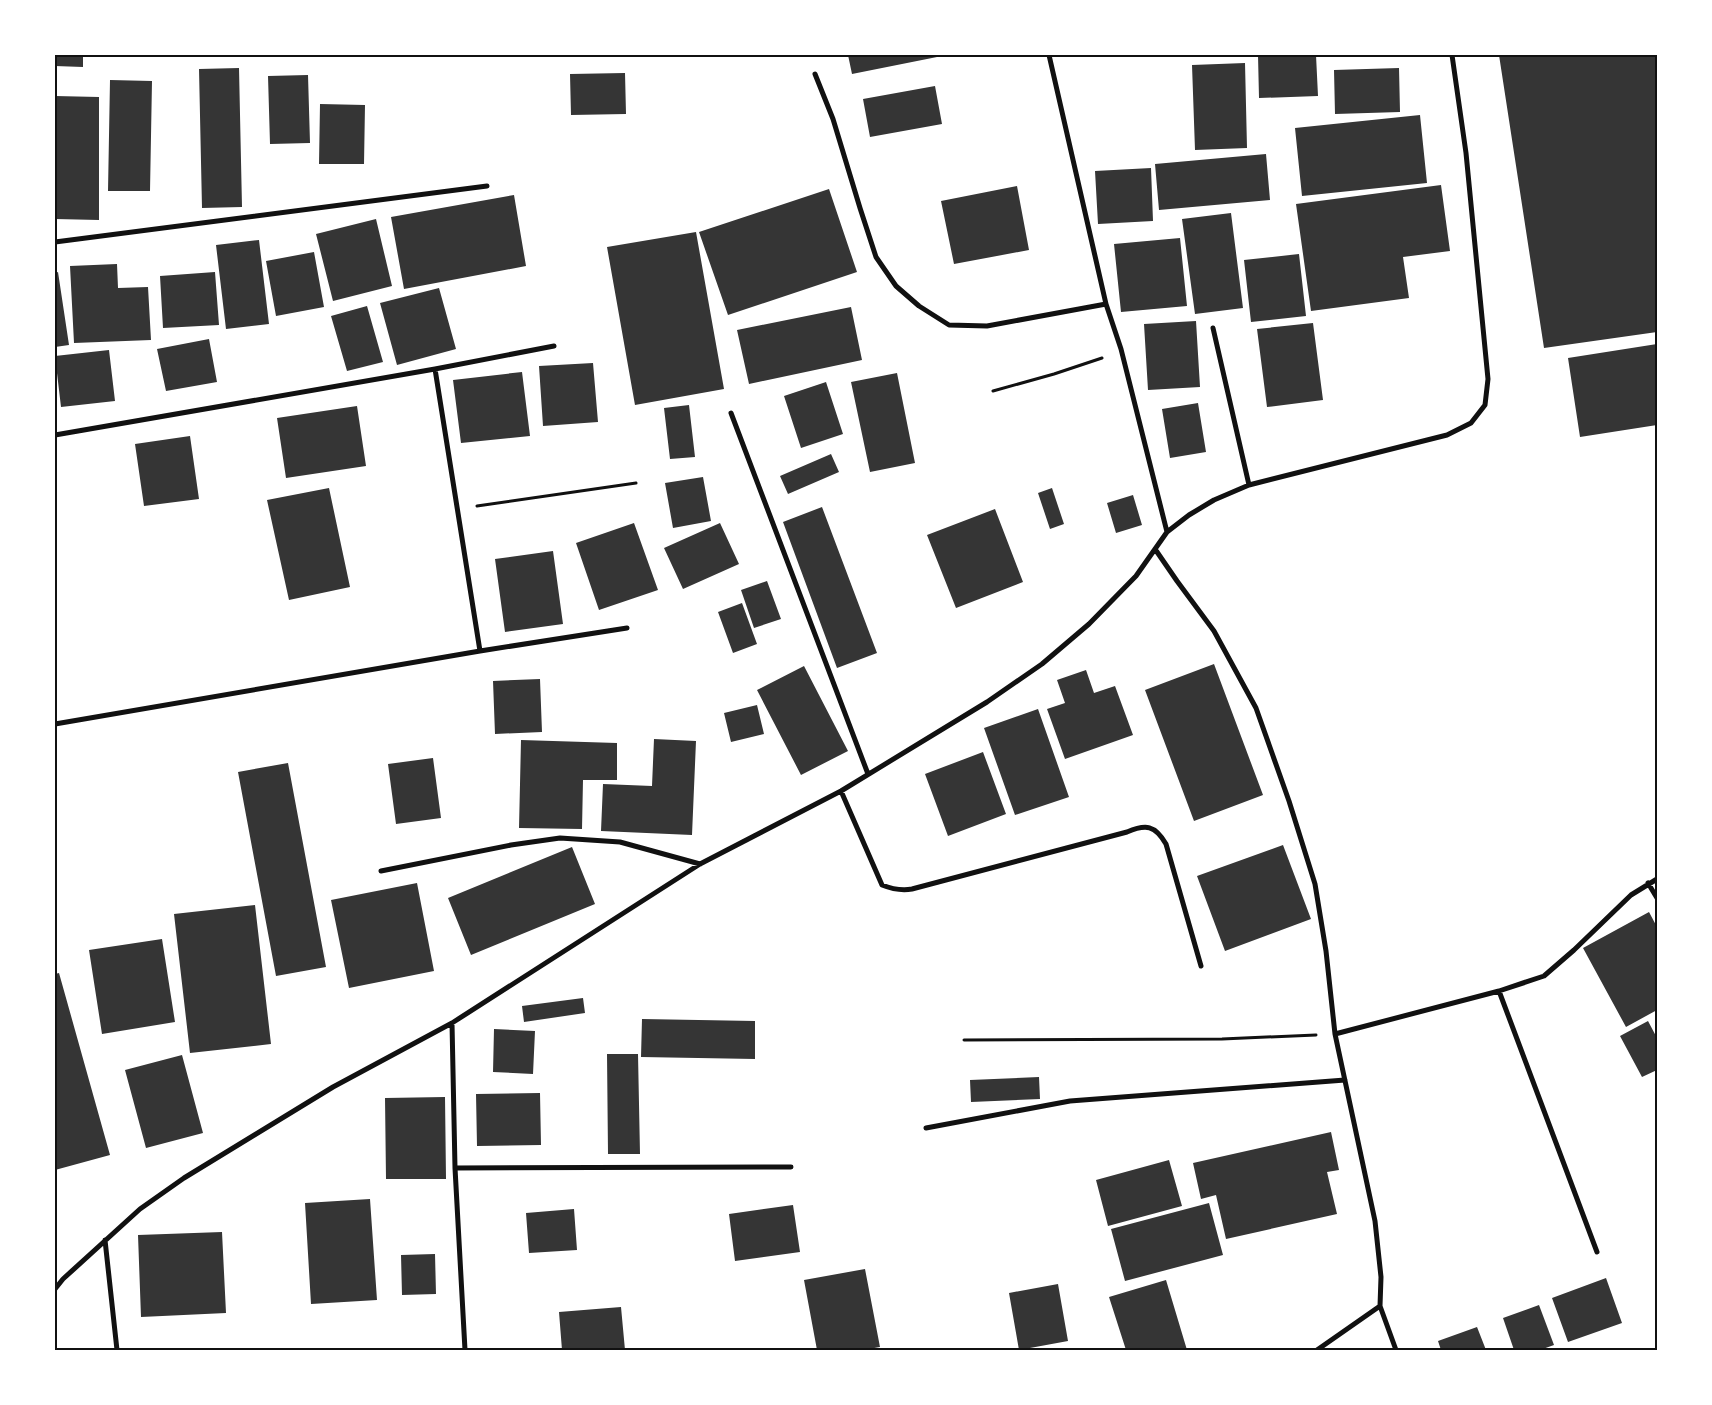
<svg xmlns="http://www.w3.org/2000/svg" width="1712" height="1405" font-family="'Open Sans',sans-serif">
<rect width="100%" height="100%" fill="#fff"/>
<path fill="#353535" d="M55 55H83V67L55 66Z
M848 55H941L942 56 852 74Z
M1258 55H1316L1318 96 1259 98Z
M1499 55H1657V332L1544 348Z
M1245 63 1247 148 1195 150 1192 65Z
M239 68 242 207 202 208 199 69Z
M1399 68 1400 112 1335 114 1334 70Z
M625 73 626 114 571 115 570 74Z
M308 75 310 143 270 144 268 76Z
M110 80 152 81 150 191H108Z
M935 86 942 124 870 137 863 99Z
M55 96 99 97V220L55 219Z
M320 104 365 105 364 164H319Z
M1420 115 1427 183 1302 196 1295 128Z
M1266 154 1270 200 1159 210 1155 164Z
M1151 168 1153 221 1098 224 1095 171Z
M1441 185 1450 251 1403 257 1409 298 1311 311 1296 204Z
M1017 186 1029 250 954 264 941 201Z
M829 189 857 272 728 315 699 232Z
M514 195 526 266 404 289 391 217Z
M1231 213 1243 308 1195 314 1182 219Z
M376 219 392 286 333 301 316 234Z
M696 232 724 389 635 405 607 247Z
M1180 238 1187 306 1121 312 1114 244Z
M259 240 269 324 226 329 216 245Z
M314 252 324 307 276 316 266 261Z
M1299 254 1306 316 1251 322 1244 260Z
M117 264 118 288 148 287 151 340 74 343 70 266Z
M58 272 69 345 55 347V273Z
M215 272 219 325 163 328 160 276Z
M439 288 456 349 397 365 380 303Z
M367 306 383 362 347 371 331 316Z
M851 307 862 360 749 384 737 330Z
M1196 321 1200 387 1148 390 1144 324Z
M1313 323 1323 400 1267 407 1257 329Z
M209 339 217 382 166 391 157 349Z
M1657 344V425L1580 437 1568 358Z
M109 350 115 401 61 407 55 356Z
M593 363 598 422 543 426 539 366Z
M522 372 530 436 461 443 453 380Z
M897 373 915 463 870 472 851 382Z
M826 382 843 434 801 448 784 396Z
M1198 403 1206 452 1170 458 1162 409Z
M689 405 695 457 670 459 664 408Z
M357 406 366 466 286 478 277 418Z
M190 436 199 499 144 506 135 444Z
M831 454 839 472 788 494 780 476Z
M703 477 711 521 673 528 665 483Z
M329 488 350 587 289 600 267 500Z
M1052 488 1064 524 1050 529 1038 493Z
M1133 495 1142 525 1116 533 1107 503Z
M822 507 877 653 837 668 783 522Z
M995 509 1023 582 956 608 927 535Z
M634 523 658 590 599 610 576 543Z
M720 523 739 564 683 589 664 548Z
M553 551 563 624 505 632 495 559Z
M767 581 781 619 754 628 741 590Z
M742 603 757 644 733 653 718 612Z
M1214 664 1263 795 1194 821 1145 690Z
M804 666 848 751 801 775 757 690Z
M1086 670 1094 693 1115 686 1133 735 1065 759 1047 709 1065 703 1057 680Z
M540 679 542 732 495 734 493 681Z
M757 705 764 734 731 742 724 713Z
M1038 709 1069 797 1015 815 984 728Z
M654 739 696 741 692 835 601 831 603 784 652 786Z
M521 740 617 743V780H583L582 829 519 828Z
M983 752 1006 814 948 836 925 774Z
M433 758 441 818 396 824 388 764Z
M288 763 326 967 276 976 238 772Z
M1283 845 1311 919 1225 951 1197 876Z
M572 847 595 904 471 955 448 898Z
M417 883 434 971 349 988 331 900Z
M255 905 271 1044 190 1053 174 914Z
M1649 912 1657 927V1010L1626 1027 1583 948Z
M162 939 175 1022 102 1034 89 950Z
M59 973 110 1155 55 1170V974Z
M583 998 585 1013 524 1022 522 1006Z
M642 1019 755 1021V1059L641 1057Z
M1648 1021 1657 1038V1070L1642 1077 1620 1036Z
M494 1029 535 1031 533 1074 493 1072Z
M607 1054H638L640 1154H608Z
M182 1055 203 1133 146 1148 125 1070Z
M1039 1077 1040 1099 971 1102 970 1080Z
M540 1093 541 1145 477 1146 476 1094Z
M445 1097 446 1179H386L385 1098Z
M1331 1132 1339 1170 1327 1172 1337 1214 1226 1239 1216 1195 1201 1199 1193 1163Z
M1169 1160 1182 1206 1108 1226 1096 1180Z
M370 1199 377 1300 311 1304 305 1203Z
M1209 1203 1223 1255 1125 1281 1111 1229Z
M793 1205 800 1252 735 1261 729 1214Z
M574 1209 577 1250 529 1253 526 1213Z
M222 1232 226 1313 141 1317 138 1235Z
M435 1254 436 1294 402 1295 401 1255Z
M865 1269 880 1347 863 1350H817L804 1280Z
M1606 1278 1622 1323 1568 1342 1552 1298Z
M1166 1280 1187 1350H1126L1109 1297Z
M1058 1284 1068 1341 1019 1350 1009 1293Z
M1539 1305 1554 1345 1540 1350H1514L1503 1318Z
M621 1307 625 1350H562L559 1312Z
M1477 1327 1486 1350H1441L1438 1341Z"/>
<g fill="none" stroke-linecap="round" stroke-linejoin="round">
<path stroke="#111" stroke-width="3" d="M993 391 1054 374 1102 358
M477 506 636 483
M964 1040 1222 1039 1316 1035"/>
<path stroke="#111" stroke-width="5" d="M1049 55 1106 304 1121 349 1167 532
M815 74 833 119 860 208 876 257 896 286 919 306 949 325 987 326 1106 304
M55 242 487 186
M1213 328 1249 485
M435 369 480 651
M731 413 868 774
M55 435 435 369 554 346
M1155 549 1177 581 1214 631 1256 708 1289 801 1315 884 1326 951 1335 1034 1375 1221 1381 1277 1380 1306 1396 1350
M55 724 480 651 627 628
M841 791 882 885C892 889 901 891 912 889L1127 832C1146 824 1155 825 1166 844L1201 966
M381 871 511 845 560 838 620 842 700 864
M1648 883 1657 898
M1499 991 1597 1252
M452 1023 455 1168 465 1350
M1335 1034 1499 991 1544 976 1574 950 1631 895 1657 879
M926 1128 1070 1101 1345 1080
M455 1168 791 1167
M105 1240 117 1350
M55 1289 63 1279 140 1209 184 1178 333 1087 452 1023 700 864 841 791 987 702 1042 664 1089 624 1136 576 1167 532 1189 515 1214 500 1249 485 1447 435 1471 423 1485 405 1488 379 1466 153 1452 55
M1317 1350 1380 1306"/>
</g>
<rect width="1712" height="1405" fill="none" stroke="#ffffff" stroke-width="112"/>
<rect x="56" y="56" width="1600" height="1293" fill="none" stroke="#111" stroke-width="2"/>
</svg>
